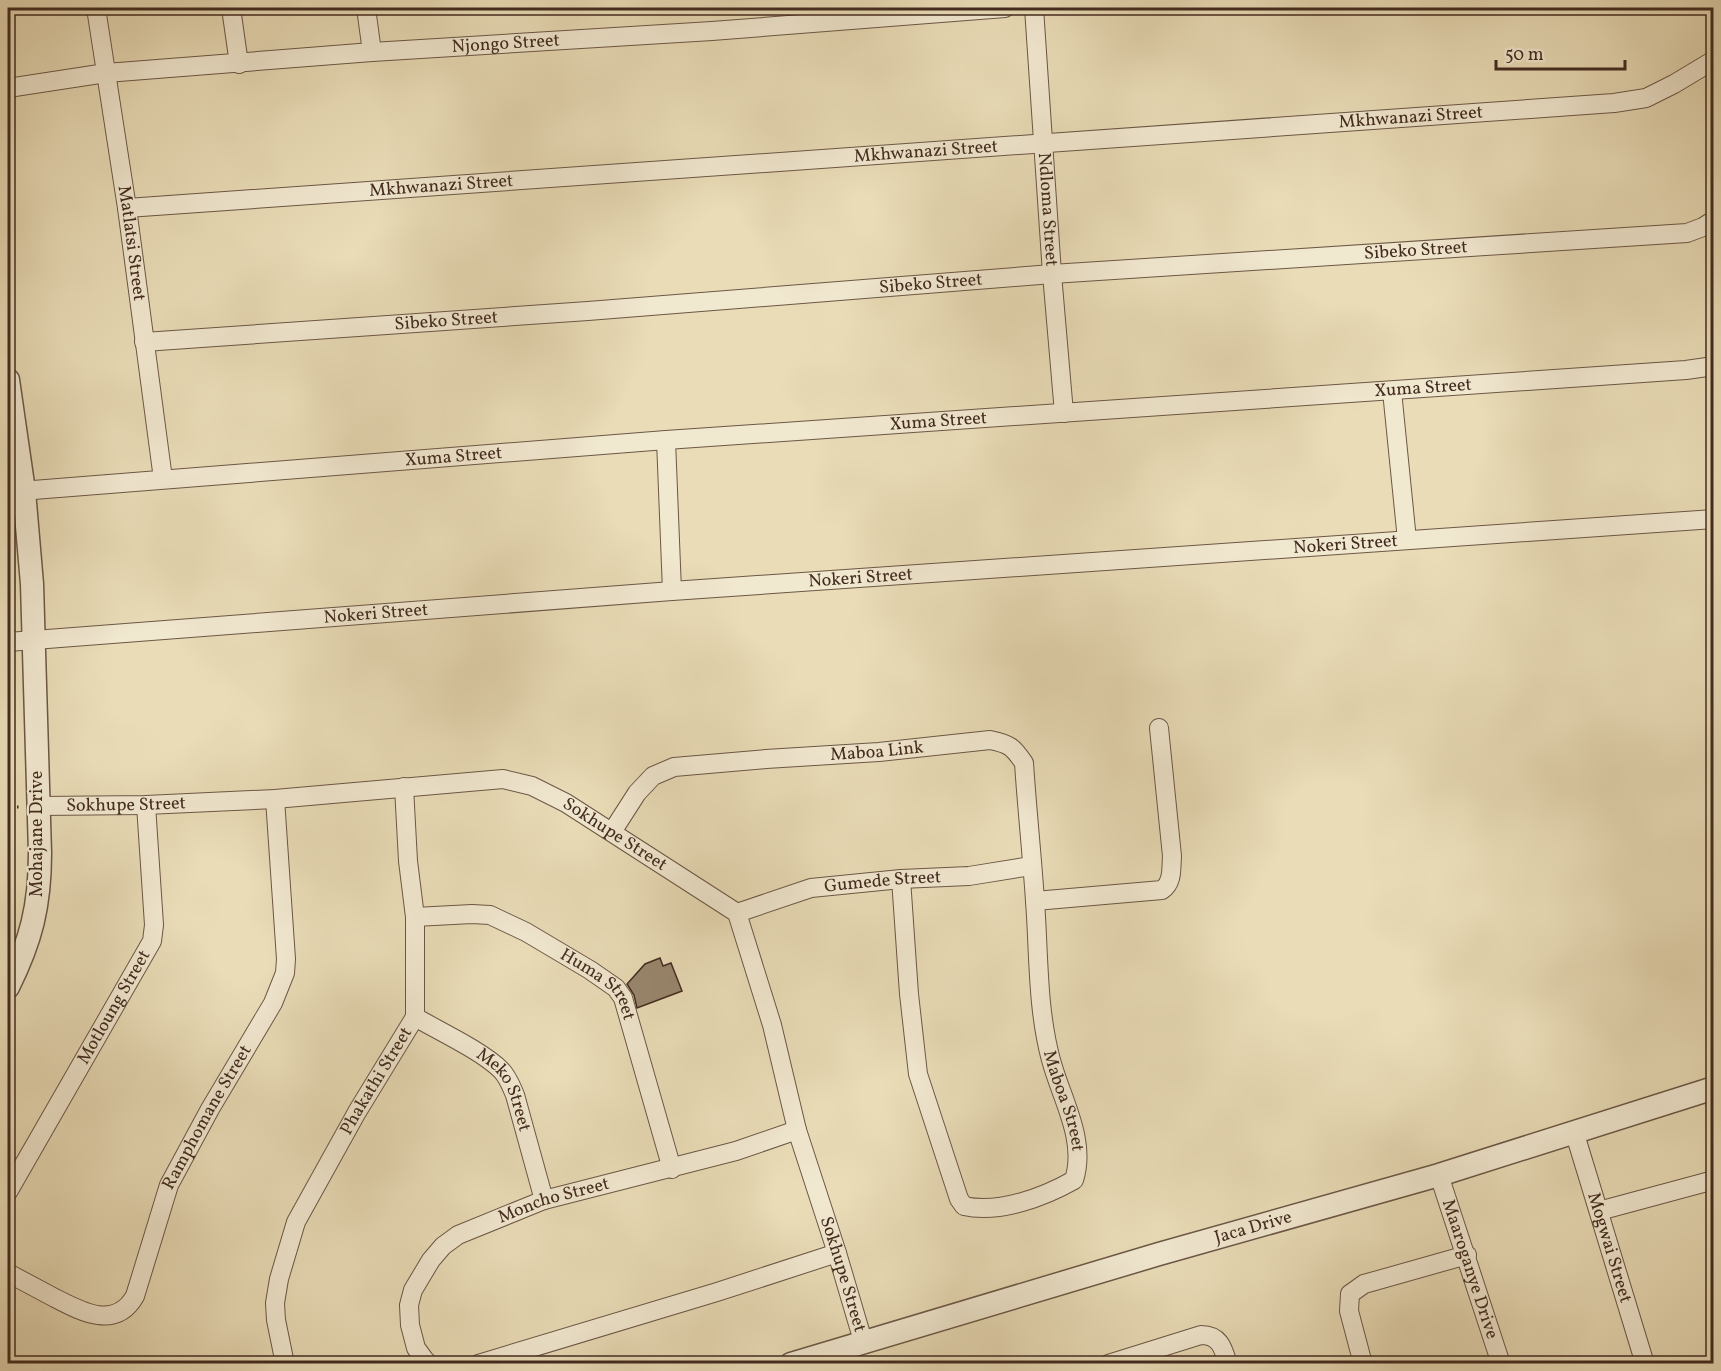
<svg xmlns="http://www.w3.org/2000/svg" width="1721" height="1371" font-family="Vollkorn,serif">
<rect width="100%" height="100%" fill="#e9dcb7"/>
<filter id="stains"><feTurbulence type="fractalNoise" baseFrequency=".00333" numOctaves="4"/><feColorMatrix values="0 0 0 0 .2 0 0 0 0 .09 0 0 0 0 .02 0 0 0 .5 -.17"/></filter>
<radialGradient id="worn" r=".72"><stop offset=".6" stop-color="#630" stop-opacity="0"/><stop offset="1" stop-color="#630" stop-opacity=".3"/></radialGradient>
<path fill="#99876f" stroke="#422b20" stroke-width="1.5" d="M660 958 663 966 671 963 682 991 637 1008 634 995 627 984 645 964Z"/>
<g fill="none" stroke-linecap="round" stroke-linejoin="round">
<defs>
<g id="minor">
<path id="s1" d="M96 8 127 208 163 479"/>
<path d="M231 8 239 64"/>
<path d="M366 8 372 52"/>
<path id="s2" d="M1034 8 1052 274 1064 413"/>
<path id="s3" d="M8 88 106 73 372 52 712 31 1005 8"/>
<path id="s4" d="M127 208 1614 103 1646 98 1674 84 1714 60"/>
<path id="s5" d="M144 342 588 311 1052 274 1687 233 1703 227 1714 220"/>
<path d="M1392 391 1407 540"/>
<path d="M666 440 672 591"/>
<path id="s6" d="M8 492 666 440 1686 370 1714 366"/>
<path id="s7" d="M8 642 672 591 1714 519"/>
<path id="s8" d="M39 806 146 805 275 799 503 779 532 786 566 803 737 913 772 1025 797 1130 837 1253 863 1341"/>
<path id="s9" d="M612 832 637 793 653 776 674 767 766 759 879 752 990 740C1010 744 1013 747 1024 763 1027 809 1032 855 1035 901 1039 954 1037 1008 1051 1060 1061 1098 1087 1140 1074 1180 1044 1197 999 1214 964 1206L959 1199 918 1074 909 994 901 879"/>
<path d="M1035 901 1162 890C1173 883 1171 868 1172 856L1159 728"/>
<path id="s10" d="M737 913 811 888 901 879 969 876 1031 866"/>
<path id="s11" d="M415 917 472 914 490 915 526 932 590 970 616 988 623 998 672 1169"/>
<path id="s12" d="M415 1017C439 1031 482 1051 501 1070 508 1077 511 1086 515 1095L544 1200"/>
<path id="s13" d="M1574 1131 1645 1364"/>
<path id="s14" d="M1439 1175 1501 1364"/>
<path id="s15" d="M8 1192 152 941 154 925 146 805"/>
<path d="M1599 1211 1714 1180"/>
<path id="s16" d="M8 1273C23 1281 38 1289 53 1297 80 1311 115 1331 135 1296L169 1185 210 1109 273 1003 285 973 286 959 275 799"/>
<path id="s17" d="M285 1364 276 1320 275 1303 279 1279 296 1222 357 1112 415 1017V917L408 861 404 787"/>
<path id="s18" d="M429 1364 424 1359 416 1348 410 1325 409 1305 413 1290 431 1260 443 1246 458 1235 544 1200 736 1151 797 1130"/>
<path d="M478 1364 717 1292 837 1253"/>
<path d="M1108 1364 1201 1335C1220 1335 1223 1348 1228 1364"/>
<path d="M1363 1364 1349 1311 1350 1294 1364 1284 1467 1255"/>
</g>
<g id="tertiary">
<path d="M8 380 24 491 32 584 40 853C40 906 31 941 8 987"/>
<path id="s19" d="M791 1364 1159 1254 1439 1175 1714 1088"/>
</g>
</defs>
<use href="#minor" stroke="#6c5746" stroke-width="20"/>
<use href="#tertiary" stroke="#6c5746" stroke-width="25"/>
<path stroke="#422b20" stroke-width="3" stroke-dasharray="1.5 3" stroke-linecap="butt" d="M8 807H19"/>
<use href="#minor" stroke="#f1e8d0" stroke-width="18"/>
<use href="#tertiary" stroke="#f1e8d0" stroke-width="22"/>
</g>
<g text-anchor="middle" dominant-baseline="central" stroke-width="4.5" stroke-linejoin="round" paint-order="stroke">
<g font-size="18" fill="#422b20" stroke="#f1e8d0">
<text stroke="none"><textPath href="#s3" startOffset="500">Njongo Street</textPath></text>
<text stroke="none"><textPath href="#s4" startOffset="1287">Mkhwanazi Street</textPath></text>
<text stroke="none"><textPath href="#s4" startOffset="801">Mkhwanazi Street</textPath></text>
<text stroke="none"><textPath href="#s4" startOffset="315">Mkhwanazi Street</textPath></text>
<text stroke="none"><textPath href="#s2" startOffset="202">Ndloma Street</textPath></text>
<text stroke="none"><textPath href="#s1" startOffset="238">Matlatsi Street</textPath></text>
<text stroke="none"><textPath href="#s5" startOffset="1275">Sibeko Street</textPath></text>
<text stroke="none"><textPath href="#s5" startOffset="789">Sibeko Street</textPath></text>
<text stroke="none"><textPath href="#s5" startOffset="303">Sibeko Street</textPath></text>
<text stroke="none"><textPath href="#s6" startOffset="1419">Xuma Street</textPath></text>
<text stroke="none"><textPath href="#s6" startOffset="933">Xuma Street</textPath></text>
<text stroke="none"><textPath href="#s6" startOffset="447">Xuma Street</textPath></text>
<text stroke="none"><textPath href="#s7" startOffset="1341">Nokeri Street</textPath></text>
<text stroke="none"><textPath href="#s7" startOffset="855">Nokeri Street</textPath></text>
<text stroke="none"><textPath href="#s7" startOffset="369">Nokeri Street</textPath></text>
<text stroke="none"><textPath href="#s9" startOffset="296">Maboa Link</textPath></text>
<text stroke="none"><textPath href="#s8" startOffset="87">Sokhupe Street</textPath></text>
<text transform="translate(37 834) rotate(-90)">Mohajane Drive</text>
<text stroke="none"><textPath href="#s8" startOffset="591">Sokhupe Street</textPath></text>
<text stroke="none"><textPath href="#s10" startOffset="150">Gumede Street</textPath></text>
<text stroke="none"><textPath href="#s11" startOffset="206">Huma Street</textPath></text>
<text stroke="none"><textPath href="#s15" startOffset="213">Motloung Street</textPath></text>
<text stroke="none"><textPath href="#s17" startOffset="308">Phakathi Street</textPath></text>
<text stroke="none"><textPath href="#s12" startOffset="120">Meko Street</textPath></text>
<text stroke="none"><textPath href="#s9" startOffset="794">Maboa Street</textPath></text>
<text stroke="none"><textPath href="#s16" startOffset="338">Ramphomane Street</textPath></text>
<text stroke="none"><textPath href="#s18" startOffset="254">Moncho Street</textPath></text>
<text stroke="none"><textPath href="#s19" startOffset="482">Jaca Drive</textPath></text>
<text stroke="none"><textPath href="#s13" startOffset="122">Mogwai Street</textPath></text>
<text stroke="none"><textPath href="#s14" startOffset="99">Maaroganye Drive</textPath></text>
<text stroke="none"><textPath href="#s8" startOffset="1113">Sokhupe Street</textPath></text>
</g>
</g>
<rect width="1721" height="1371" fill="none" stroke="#e9dcb7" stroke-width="30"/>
<rect x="9" y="9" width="1703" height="1353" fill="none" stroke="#422b20" stroke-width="3"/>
<rect x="15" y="15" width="1691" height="1341" fill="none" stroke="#422b20" stroke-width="1.5"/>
<path d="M1496 60v9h129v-9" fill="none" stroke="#422b20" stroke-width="3"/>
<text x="1505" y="60" font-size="18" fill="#422b20" stroke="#f1e8d0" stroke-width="4.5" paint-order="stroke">50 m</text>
<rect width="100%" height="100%" filter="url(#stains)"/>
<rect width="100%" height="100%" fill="url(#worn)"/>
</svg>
